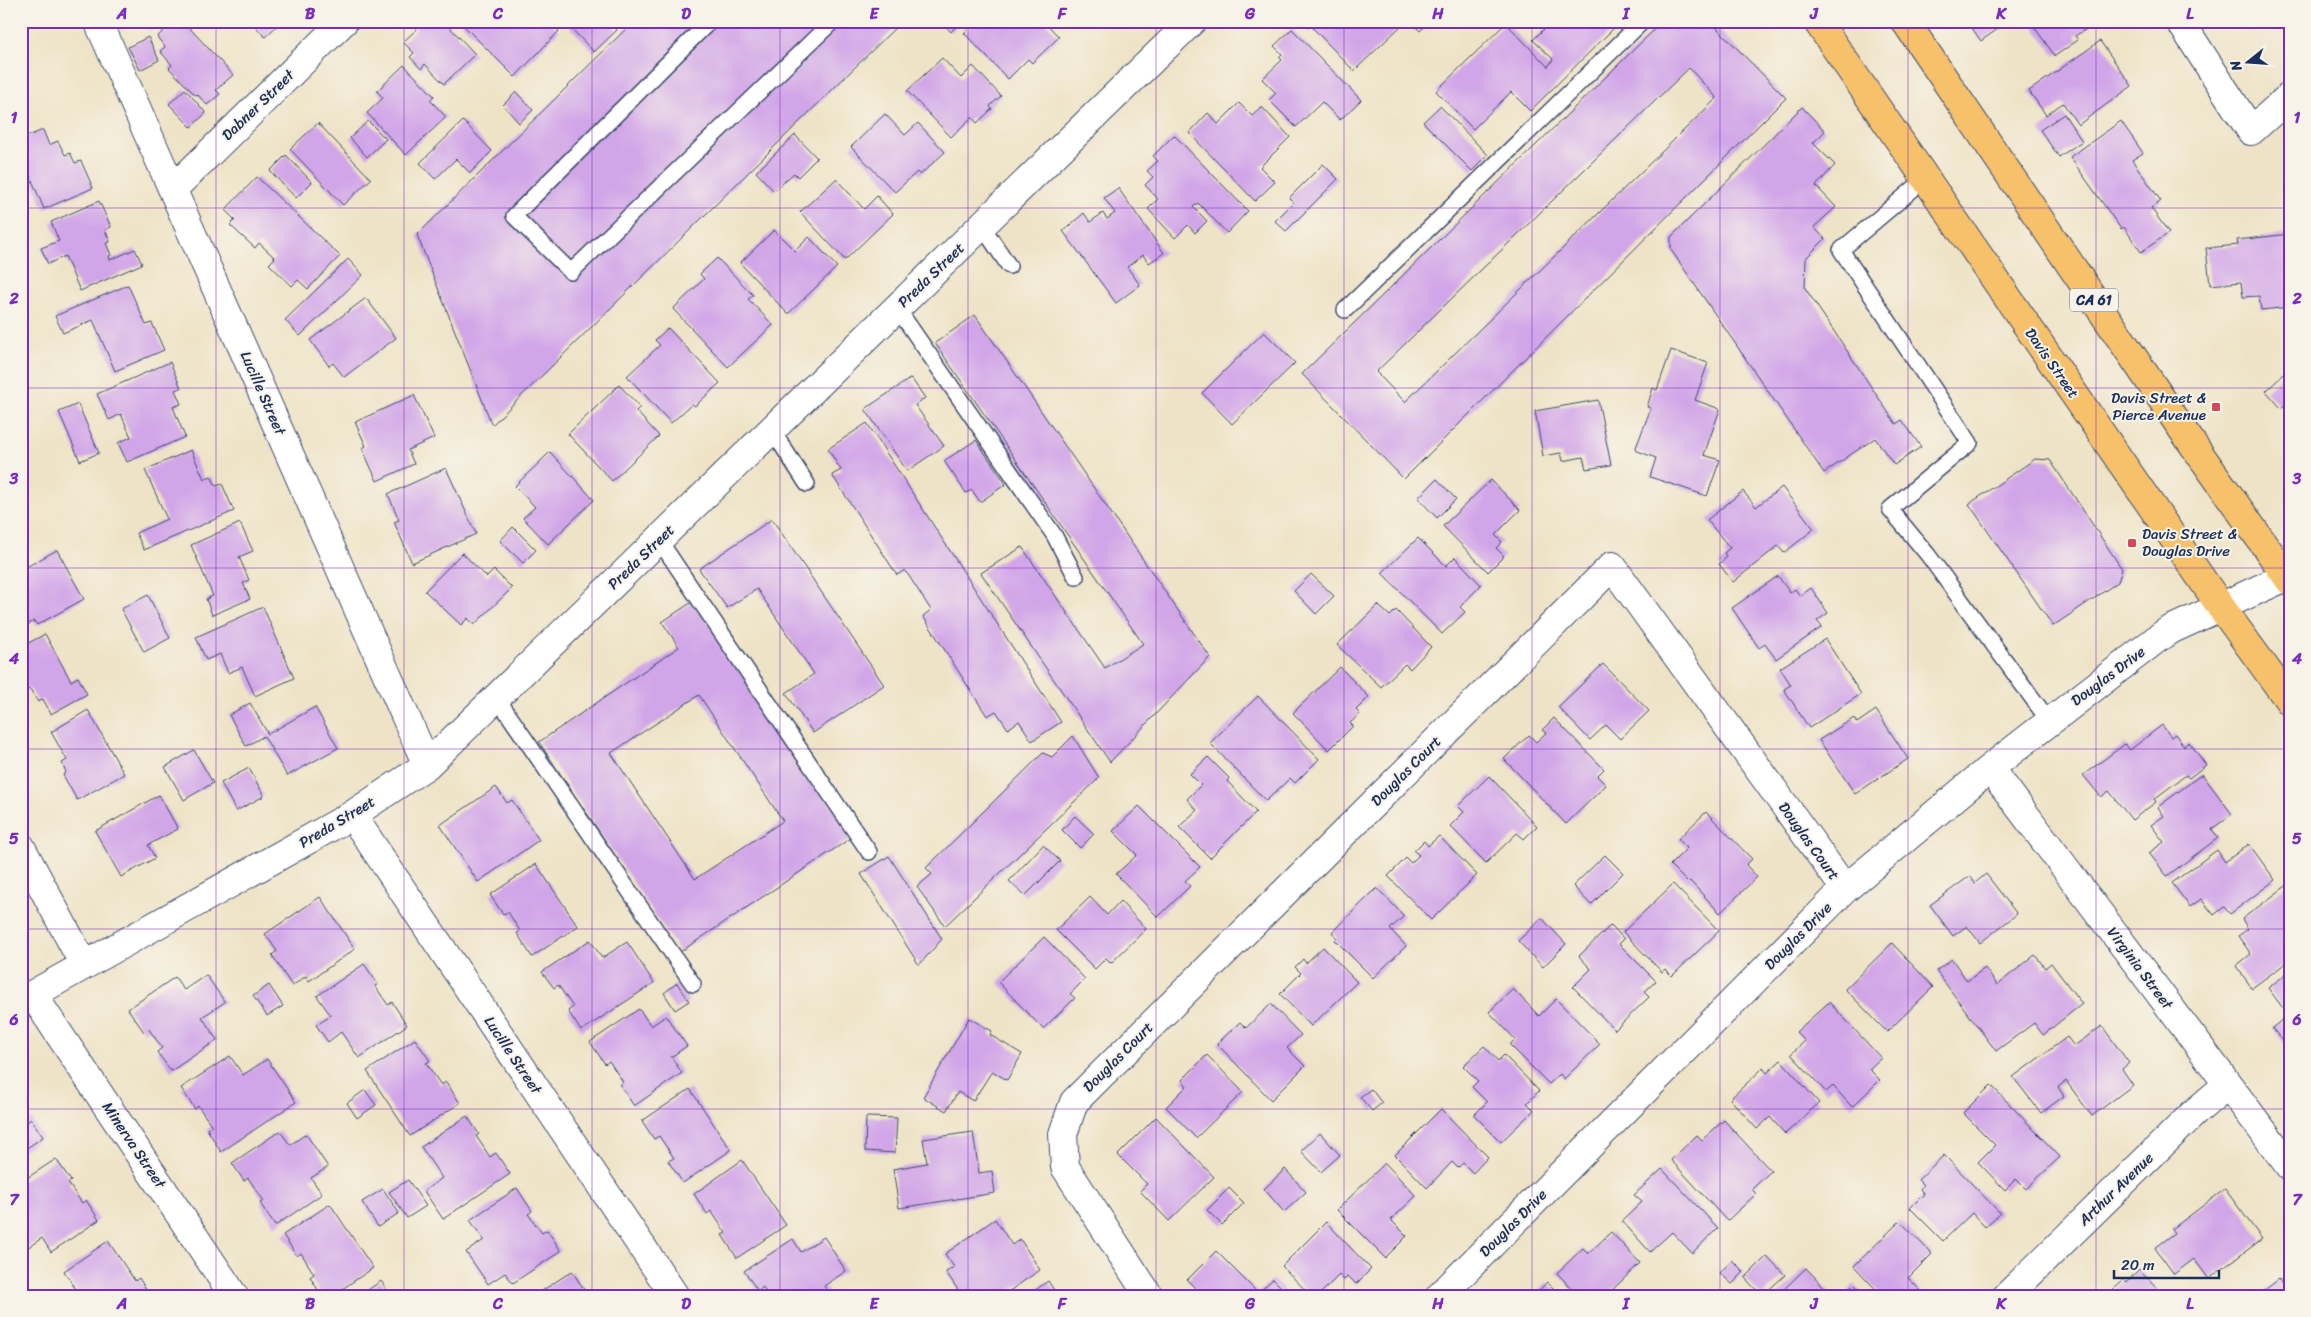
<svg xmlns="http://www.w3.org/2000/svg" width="2311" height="1317" font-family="Sriracha,sans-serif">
<rect width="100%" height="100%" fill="#f7f3e8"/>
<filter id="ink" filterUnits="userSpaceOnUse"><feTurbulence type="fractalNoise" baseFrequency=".02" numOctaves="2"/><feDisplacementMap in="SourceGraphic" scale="10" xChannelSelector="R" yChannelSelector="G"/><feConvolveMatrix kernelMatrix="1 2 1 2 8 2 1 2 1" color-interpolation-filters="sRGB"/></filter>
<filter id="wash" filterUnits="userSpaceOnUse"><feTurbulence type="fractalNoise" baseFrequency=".0096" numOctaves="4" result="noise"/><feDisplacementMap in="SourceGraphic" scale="20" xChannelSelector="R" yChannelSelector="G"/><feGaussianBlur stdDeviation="1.12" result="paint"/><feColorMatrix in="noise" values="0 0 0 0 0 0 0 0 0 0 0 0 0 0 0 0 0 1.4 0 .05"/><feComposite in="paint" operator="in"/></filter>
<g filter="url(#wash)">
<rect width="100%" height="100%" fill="#eee3c6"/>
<g id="blocks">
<path fill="#d1a6e8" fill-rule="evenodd" d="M143 21H161L150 30Z
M174 21H183L233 75 216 90 220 94 207 105 197 94 195 95 169 68 172 65 160 51 165 47 157 37Z
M251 21H282L265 37Z
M413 21H444L475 54 444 84 425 64 421 69 410 57 414 53 403 42 417 29 412 23Z
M459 21H549L559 31 515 77Z
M564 21H608L617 30 594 52Z
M634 21H902L492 425 417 235Z
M941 21H961L951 32Z
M976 21H1044L1059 37 1032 63 1028 59 1008 79 964 33Z
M1303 21H1401L1403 24 1354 71 1310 25 1308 27Z
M1410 21H1430L1420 31Z
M1552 21H1621L1530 111 1511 92 1473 129 1436 91 1506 23 1548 67 1553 59 1533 40Z
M1663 21H1710L1786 98 1404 479 1302 374ZM1689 68 1717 98 1405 402 1376 372Z
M1967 21H2009L1981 41Z
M2030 21H2088L2091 26 2075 36 2078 40 2055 56Z
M1292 29 1361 100 1340 120 1322 102 1296 127 1269 100 1276 93 1262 79 1282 60 1279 57 1282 54 1274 46Z
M148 37 159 60 140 70 128 47Z
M2100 41 2132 86 2078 125 2063 103 2046 115 2029 91Z
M942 58 961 78 973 66 1001 96 990 106 992 109 977 123 972 117 951 137 907 91Z
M404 65 434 96 430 100 446 117 406 155 367 113 383 98 377 91Z
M185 89 206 113 191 127 169 104Z
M516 92 533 110 519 123 503 105Z
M1239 103 1252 116 1262 107 1290 137 1260 167 1275 182 1255 201 1189 133 1208 113 1218 124Z
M1440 106 1488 155 1472 171 1423 122Z
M1802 107 1825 131 1813 143 1835 165 1816 186 1836 207 1814 227 1825 239 1806 258 1805 288 1896 424 1902 420 1921 447 1894 465 1875 438 1824 473 1671 250V237Z
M885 114 905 135 918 123 945 152 920 175 917 172 895 192 851 147Z
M2064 114 2082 141 2059 157 2040 130Z
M368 121 386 139 367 157 350 138Z
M463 121 492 151 470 173 456 159 435 179 420 163Z
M2121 121 2143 153 2132 160 2161 201 2151 208 2169 233 2141 252 2124 227 2121 229 2070 157Z
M318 123 371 179 343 205 290 149Z
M43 130 49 145 58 141 65 155 70 153 75 163 81 161 93 188 44 209 23 159 21 160V139Z
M795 135 817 158 798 177 794 173 774 191 756 172Z
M1174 135 1248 211 1227 233 1198 203 1193 207 1207 221 1195 233 1188 225 1175 238 1148 209 1158 199 1145 185 1153 177 1147 171 1158 161 1153 156Z
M286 155 312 182 296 198 270 171Z
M1323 164 1338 179 1286 231 1275 221 1294 202 1289 198Z
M257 177 340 256 308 289 298 280 292 286 269 264 275 258 259 243 255 248 230 225 235 220 225 210Z
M836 179 864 209 877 196 893 214 845 260 800 212Z
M1118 188 1164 253 1149 263 1143 255 1127 267 1140 285 1116 303 1063 231 1084 213 1090 222 1103 213 1107 219 1115 213 1104 198Z
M99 201 111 227 105 230 110 242 106 243 111 255 109 256 110 260 135 249 142 264 80 291 65 256 48 264 41 248 59 241 51 222Z
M774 230 795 251 809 237 837 267 788 314 740 263Z
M2290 234V307L2261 310 2259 296 2243 297 2241 282 2210 285 2206 248 2238 245 2237 240Z
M717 258 753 295 748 299 773 325 728 367 673 309 704 279 700 274Z
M348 259 363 275 300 336 285 320Z
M128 285 146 325 152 323 164 350 115 371 93 320 63 333 55 316Z
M366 298 396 338 344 377 333 363 329 366 310 340Z
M975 315 1210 657 1110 762 981 573 1022 547 1105 668 1143 644 935 343Z
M668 328 720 383 695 406 692 404 671 423 627 376 660 345 655 340Z
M1264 332 1295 363 1232 424 1202 393Z
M1671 350 1708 363 1695 400 1720 409 1704 455 1720 460 1707 496 1650 477 1656 458 1635 450 1651 408 1647 407 1653 388 1657 390Z
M170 362 181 388 175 390 181 404 173 407 185 437 127 462 118 443 131 437 121 414 109 420 97 394Z
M2284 374 2290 380V400L2281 408 2266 391Z
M911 378 925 398 915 405 944 446 907 471 865 409Z
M619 385 640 407 636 411 659 436 612 481 568 434Z
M414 395 434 438 408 450 414 464 377 481 362 448 366 446 355 422Z
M1598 400 1611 465 1586 469 1583 457 1563 461 1561 453 1543 456 1535 411Z
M78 404 99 453 80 461 59 412Z
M867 423 1061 722 1032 741 1019 721 1008 729 996 711 987 716 923 616 931 610 905 570 897 575 832 475 841 470 828 449Z
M976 440 1006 484 980 502 972 490 966 493 944 461Z
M191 450 204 479 211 476 216 486 222 484 234 511 144 550 136 533 167 519 145 470Z
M550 452 594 500 548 544 523 518 535 507 515 486Z
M2035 459 2050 460 2122 569 2118 582 2053 626 1969 504Z
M446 468 476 534 412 563 394 522 399 520 388 494Z
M1437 479 1456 499 1437 518 1418 498Z
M1491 480 1520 510 1495 535 1502 542 1496 548 1504 556 1488 572 1443 526Z
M1782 487 1814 529 1784 553 1778 546 1733 582 1719 564 1727 557 1724 553 1730 548 1707 520 1743 491 1756 507Z
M772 519 884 685 813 733 786 693 814 674 757 589 727 608 699 569Z
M240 523 253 551 239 557 249 580 243 583 250 599 212 615 206 599 213 596 191 545Z
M513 527 536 550 523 563 500 541Z
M1418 538 1446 566 1455 557 1481 585 1460 607 1465 612 1442 634 1382 573Z
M57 550 84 599 37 625 34 621 21 629V570Z
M462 553 487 577 494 570 512 588 474 625 468 618 461 625 425 591Z
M1311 574 1334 596 1316 614 1294 591Z
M1778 576 1790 593 1795 589 1800 596 1811 588 1828 613 1817 621 1822 627 1776 659 1765 644 1759 648 1732 608Z
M148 595 170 638 144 652 121 609Z
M695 600 854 836 680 952 539 742 679 647 662 622ZM699 695 783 821 695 879 611 753Z
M1378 605 1390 616 1396 610 1431 647 1410 669 1405 664 1381 687 1337 645Z
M263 607 294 678 255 696 242 667 228 673 220 654 206 660 196 637Z
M45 634 71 681 78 677 87 694 51 714 43 699 38 702 30 689 21 692V647Z
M1825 639 1861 694 1809 728 1784 689 1791 685 1780 668Z
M1603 664 1649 711 1620 739 1606 725 1590 740 1558 707Z
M1340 667 1369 697 1356 710 1360 714 1350 723 1353 726 1329 750 1293 713Z
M1258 696 1319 759 1295 783 1290 778 1266 801 1210 743Z
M250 703 268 734 315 707 338 748 287 776 264 736 246 746 229 715Z
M88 710 124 774 77 800 63 775 66 772 62 763 67 760 51 732Z
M1876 710 1908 759 1855 794 1819 740 1854 718 1857 723Z
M1554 718 1604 769 1597 776 1606 785 1566 824 1504 759 1529 735 1536 742 1546 733 1542 730Z
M2162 725 2171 737 2175 734 2184 746 2189 742 2206 765 2189 778 2186 775 2154 799 2156 802 2132 820 2109 791 2101 797 2083 775 2125 744 2130 750Z
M1073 736 1099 778 945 926 917 887 932 874 926 868 1043 753 1052 757Z
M194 750 213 783 184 800 165 767Z
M1208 757 1229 778 1227 781 1256 812 1210 858 1179 827 1197 810 1187 799 1201 785 1190 774Z
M249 768 264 796 236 811 221 783Z
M2202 774 2232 814 2212 829 2218 838 2167 876 2149 853 2164 842 2151 825 2164 816 2158 807Z
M1489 776 1537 826 1524 839 1517 833 1486 863 1450 826 1464 812 1458 806Z
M496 787 507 803 512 800 539 840 478 882 440 825Z
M159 795 178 829 148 845 155 858 121 877 95 831Z
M1139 806 1200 867 1185 881 1190 886 1158 917 1116 874 1137 855 1113 831Z
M1706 812 1752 859 1746 865 1757 877 1720 913 1690 881 1688 883 1670 865 1687 848 1678 839Z
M1075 816 1094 834 1080 848 1062 830Z
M1439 836 1477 875 1431 920 1388 876 1406 858 1411 863 1419 855 1414 851 1424 841 1428 846Z
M2249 844 2275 880 2230 914 2224 907 2214 915 2201 899 2190 907 2172 883 2217 850 2225 862Z
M1043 845 1060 861 1025 896 1009 881Z
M1605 855 1623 873 1591 905 1573 886Z
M889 856 942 939 919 965 861 874Z
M536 864 578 926 532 957 517 933 520 931 508 912 503 914 490 895Z
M1986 874 2017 914 1980 943 1967 926 1953 936 1930 905 1970 876 1975 883Z
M1673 884 1719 931 1672 976 1665 969 1662 972 1623 932Z
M2286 886 2290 891V960L2252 988 2236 966 2251 954 2238 936 2248 929 2242 919Z
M1377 888 1404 916 1390 929 1406 946 1373 978 1335 940 1337 938 1332 932Z
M320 897 355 949 309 981 306 976 292 986 272 955 277 951 265 934Z
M1090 897 1107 915 1120 901 1146 929 1111 963 1106 958 1095 969 1056 930Z
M1542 918 1566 944 1543 967 1518 941Z
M1611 925 1624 939 1619 944 1656 981 1644 992 1649 997 1615 1030 1573 987 1591 969 1579 956Z
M1044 937 1085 979 1070 994 1075 998 1043 1029 998 982Z
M590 940 602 958 627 942 654 983 581 1031 568 1011 573 1007 558 985 554 988 542 972Z
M1892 943 1933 987 1887 1032 1845 989Z
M1323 947 1357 982 1311 1026 1280 994 1301 973 1295 967 1303 959 1306 963Z
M2035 955 2045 968 2051 963 2082 1004 2043 1035 2034 1023 1996 1051 1936 971 1952 959 1967 981 1985 968 1997 985Z
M364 964 378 984 375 986 388 1005 392 1002 407 1025 359 1058 341 1032 328 1042 316 1025 331 1016 317 996Z
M2290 971V1050L2272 1028 2288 1015 2268 988Z
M206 975 225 1002 202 1017 217 1040 171 1071 157 1052 162 1048 148 1028 144 1032 128 1009 175 977 184 990Z
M677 983 689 1001 675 1010 664 993Z
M269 985 283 1006 267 1016 253 996Z
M1513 989 1539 1016 1556 999 1600 1044 1564 1079 1560 1074 1549 1084 1510 1045 1515 1039 1489 1012Z
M1829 1002 1881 1058 1869 1069 1880 1080 1852 1107 1833 1086 1826 1092 1791 1054 1805 1041 1796 1032Z
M1271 1004 1301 1035 1287 1048 1305 1066 1271 1100 1217 1044 1240 1022 1246 1028Z
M639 1009 651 1026 666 1016 687 1046 671 1057 682 1073 634 1106 620 1085 623 1082 609 1061 605 1064 590 1042Z
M969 1018 992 1031 990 1035 1022 1054 1007 1080 992 1071 973 1101 958 1092 946 1111 923 1097Z
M2102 1026 2129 1063 2122 1069 2133 1085 2092 1116 2066 1081 2058 1087 2064 1096 2041 1113 2013 1077 2067 1037 2074 1046Z
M415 1039 430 1061 426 1063 441 1085 446 1082 460 1103 410 1136 367 1071Z
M1484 1046 1498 1061 1504 1055 1539 1091 1527 1103 1534 1110 1501 1142 1474 1115 1487 1102 1472 1087 1478 1081 1463 1066Z
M1207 1055 1243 1092 1196 1138 1166 1107 1187 1086 1182 1080Z
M230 1056 243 1075 267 1059 296 1102 221 1152 207 1129 212 1126 198 1106 195 1109 181 1088Z
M1781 1060 1819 1103 1785 1134 1770 1117 1757 1129 1730 1099 1763 1068 1767 1073Z
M1991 1085 2060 1157 2026 1189 2016 1179 2005 1190 1978 1162 1995 1145 1963 1113Z
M690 1089 731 1150 683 1183 668 1161 674 1158 659 1136 654 1139 642 1121Z
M1371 1089 1382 1103 1372 1111 1360 1097Z
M365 1090 376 1105 357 1118 347 1103Z
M1441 1109 1488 1157 1473 1173 1463 1163 1458 1168 1452 1162 1427 1188 1395 1155Z
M21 1114 27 1122 31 1119 43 1137 21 1152Z
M467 1116 479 1134 476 1136 490 1157 496 1153 510 1174 443 1219 424 1191 442 1178 421 1147Z
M866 1117 897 1118 895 1153 865 1151Z
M1156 1117 1214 1177 1169 1221 1140 1191 1147 1184 1118 1155Z
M1724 1120 1771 1171 1752 1189 1756 1194 1727 1221 1671 1160 1697 1135 1702 1140Z
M280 1131 290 1145 306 1134 328 1167 311 1178 322 1194 275 1226 260 1203 264 1201 248 1178 244 1181 232 1163Z
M973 1132 979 1173 992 1171 995 1193 899 1208 893 1169 927 1163 923 1139Z
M1320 1133 1340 1155 1321 1172 1301 1151Z
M1944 1155 2000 1213 1985 1227 1972 1213 1943 1241 1910 1208 1924 1194 1920 1189 1923 1185 1918 1180Z
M56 1159 71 1181 68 1183 82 1203 86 1200 99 1220 51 1252 42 1238 21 1252V1182Z
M742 1160 786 1225 737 1258 722 1235 726 1233 711 1211 707 1214 694 1194Z
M1385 1163 1416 1196 1391 1220 1407 1236 1385 1258 1337 1210Z
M1285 1169 1306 1192 1284 1212 1264 1189Z
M1662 1169 1718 1228 1692 1253 1672 1232 1650 1252 1622 1221 1642 1202 1634 1195Z
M408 1180 426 1206 407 1218 389 1192Z
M517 1188 532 1211 528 1214 542 1233 547 1230 561 1251 513 1283 505 1273 488 1284 466 1252 484 1240 470 1220Z
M1229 1188 1244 1203 1222 1225 1207 1210Z
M383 1189 399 1213 378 1227 362 1202Z
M2225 1189 2262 1239 2209 1279 2194 1259 2174 1274 2155 1248 2175 1233 2172 1229Z
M330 1204 373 1268 332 1296H322L310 1277 314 1274 301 1253 297 1256 283 1235Z
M995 1219 1012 1245 1020 1239 1040 1270 1002 1296H962L946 1272 954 1267 945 1254Z
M1900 1221 1932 1254 1908 1278 1922 1292 1918 1296H1882L1854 1266Z
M1326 1222 1371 1269 1356 1284 1348 1276 1344 1280 1339 1275 1318 1296H1311L1282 1266Z
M1611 1232 1640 1263 1606 1296H1579L1557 1273 1583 1248 1588 1254Z
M824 1237 846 1271 824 1286 831 1296H768L763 1287 758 1291 744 1271 793 1239 801 1252Z
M108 1241 135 1281 139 1278 150 1296H80L64 1271Z
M1216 1251 1258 1293 1273 1279 1290 1296H1203L1187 1280Z
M1767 1256 1785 1275 1762 1296 1745 1278Z
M1732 1260 1744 1272 1732 1284 1720 1273Z
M1806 1268 1833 1296H1777Z
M2139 1269 2165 1296H2112L2116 1292 2113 1289 2124 1279 2127 1282Z
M572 1271 585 1291 583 1293 584 1296H534Z
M2279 1279 2290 1296H2257Z
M381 1281 391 1296H359Z
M1048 1281 1058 1296H1027Z
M1547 1282 1561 1296H1534Z
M1854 1284 1865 1296H1842Z"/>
</g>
</g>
<g filter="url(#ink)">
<use href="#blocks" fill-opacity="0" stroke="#3b4a6e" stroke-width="1"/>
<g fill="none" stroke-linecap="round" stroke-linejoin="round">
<defs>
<path id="service" d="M710 21 514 216 571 272 833 21
M1925 179 1841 250 1970 443 1890 509 1928 555 2049 721
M982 226 1009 266
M897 308 1054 535 1076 577
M1345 310 1643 21
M772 430 807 484
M659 540 869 852
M497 698 693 984"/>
<path id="minor" d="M98 21 427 765
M2180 21 2251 131 2290 96
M173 189 344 21
M1990 768 2290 1167
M352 815 675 1296
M21 847 84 965
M33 995 234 1296
M21 1001 352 815 427 765 1192 21
M1149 1296 1065 1167 1063 1134 1074 1102 1612 566 1845 889
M1440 1296 1845 889 1990 768 2158 638 2168 631 2290 575
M2007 1296 2194 1113 2227 1085"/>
<path id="primary" d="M1817 21 2221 607 2290 702
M1905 21 2182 429 2290 581"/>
</defs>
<use href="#service" stroke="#3b4a6e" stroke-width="18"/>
<use href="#minor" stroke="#3b4a6e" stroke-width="30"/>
<use href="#primary" stroke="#3b4a6e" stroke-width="30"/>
<use href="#service" stroke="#fff" stroke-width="15"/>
<use href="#minor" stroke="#fff" stroke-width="28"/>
<use href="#primary" stroke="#f6c16b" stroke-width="28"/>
</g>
</g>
<path fill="none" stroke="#7b2cbf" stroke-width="1" stroke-opacity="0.55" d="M216 21V1296M404 21V1296M592 21V1296M780 21V1296M968 21V1296M1156 21V1296M1344 21V1296M1532 21V1296M1720 21V1296M1908 21V1296M2096 21V1296M21 208H2290M21 388H2290M21 568H2290M21 749H2290M21 929H2290M21 1109H2290"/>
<g fill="#d1495b" stroke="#f7f3e8" stroke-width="2">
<rect x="2211" y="402" width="10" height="10" rx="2.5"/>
<rect x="2127" y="538" width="10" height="10" rx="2.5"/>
</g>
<g text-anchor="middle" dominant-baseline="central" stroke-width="4" stroke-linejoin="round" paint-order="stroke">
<rect fill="#f7f3e8" stroke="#5d6a87" stroke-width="1" x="2070" y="288.5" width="48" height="23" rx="4"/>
<g font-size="14" font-weight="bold" fill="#1b2f5e">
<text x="2094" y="300">CA 61</text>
</g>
<g font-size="15" fill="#1b2f5e" stroke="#f7f3e8">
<text transform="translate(258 105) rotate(-44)">Dabner Street</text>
<text transform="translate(931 275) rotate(-44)">Preda Street</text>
<text transform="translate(2052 363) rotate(55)">Davis Street</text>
<text transform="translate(263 393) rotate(66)">Lucille Street</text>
<text transform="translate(641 557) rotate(-44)">Preda Street</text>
<text transform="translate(2108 676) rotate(-37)">Douglas Drive</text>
<text transform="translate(1406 771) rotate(-45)">Douglas Court</text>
<text transform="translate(337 822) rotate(-31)">Preda Street</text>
<text transform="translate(1809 841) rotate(54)">Douglas Court</text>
<text transform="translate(1798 936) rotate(-45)">Douglas Drive</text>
<text transform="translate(2140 968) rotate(53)">Virginia Street</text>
<text transform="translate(513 1055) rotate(56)">Lucille Street</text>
<text transform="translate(1118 1057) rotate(-45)">Douglas Court</text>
<text transform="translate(134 1145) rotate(56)">Minerva Street</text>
<text transform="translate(2116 1189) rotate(-44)">Arthur Avenue</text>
<text transform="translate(1513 1223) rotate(-45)">Douglas Drive</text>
</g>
<g font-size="15" fill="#1b2f5e" stroke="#f7f3e8" text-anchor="end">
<text x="2206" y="398">Davis Street &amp;<tspan x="2206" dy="17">Pierce Avenue</tspan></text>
<text x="2142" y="534" text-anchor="start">Davis Street &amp;<tspan x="2142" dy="17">Douglas Drive</tspan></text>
</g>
</g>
<rect width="2311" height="1317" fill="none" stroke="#f7f3e8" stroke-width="55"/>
<g transform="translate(2248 62) rotate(253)" stroke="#f7f3e8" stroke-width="4" paint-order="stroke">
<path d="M0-4L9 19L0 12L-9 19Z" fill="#1b2f5e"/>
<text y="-8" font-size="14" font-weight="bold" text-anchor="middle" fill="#1b2f5e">N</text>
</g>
<path d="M2114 1270v8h105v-8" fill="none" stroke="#1b2f5e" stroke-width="2.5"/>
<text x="2121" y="1270" font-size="15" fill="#1b2f5e" stroke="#f7f3e8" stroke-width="4" paint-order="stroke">20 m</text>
<rect x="28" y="28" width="2256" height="1262" fill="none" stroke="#7b2cbf" stroke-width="2"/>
<g font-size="16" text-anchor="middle" font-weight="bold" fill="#7b2cbf">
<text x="122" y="19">A</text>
<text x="310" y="19">B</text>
<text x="498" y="19">C</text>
<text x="686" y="19">D</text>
<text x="874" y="19">E</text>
<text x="1062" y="19">F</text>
<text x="1250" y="19">G</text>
<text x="1438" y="19">H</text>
<text x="1626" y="19">I</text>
<text x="1814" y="19">J</text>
<text x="2001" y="19">K</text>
<text x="2190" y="19">L</text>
<text x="14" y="123">1</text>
<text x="2297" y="123">1</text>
<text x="14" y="304">2</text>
<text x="2297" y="304">2</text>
<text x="14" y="484">3</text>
<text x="2297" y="484">3</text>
<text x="14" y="664">4</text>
<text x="2297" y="664">4</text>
<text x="14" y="844">5</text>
<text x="2297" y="844">5</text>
<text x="14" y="1025">6</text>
<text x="2297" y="1025">6</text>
<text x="14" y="1205">7</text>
<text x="2297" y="1205">7</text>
<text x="122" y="1309">A</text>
<text x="310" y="1309">B</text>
<text x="498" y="1309">C</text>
<text x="686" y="1309">D</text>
<text x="874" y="1309">E</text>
<text x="1062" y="1309">F</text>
<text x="1250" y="1309">G</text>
<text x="1438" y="1309">H</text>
<text x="1626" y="1309">I</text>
<text x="1814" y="1309">J</text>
<text x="2001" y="1309">K</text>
<text x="2190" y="1309">L</text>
</g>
</svg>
